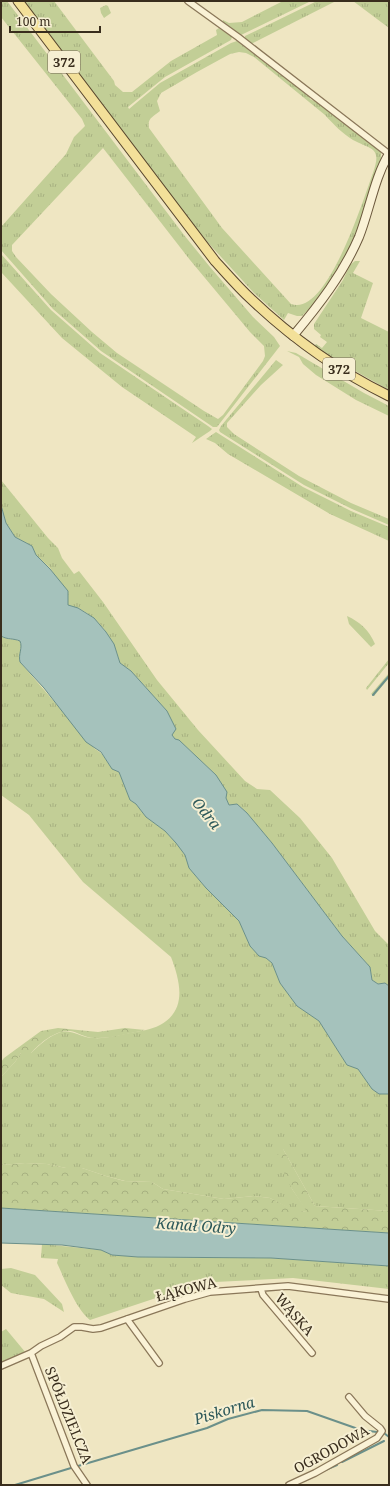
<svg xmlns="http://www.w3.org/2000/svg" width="390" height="1486" font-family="'Noto Serif',serif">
<defs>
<pattern id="grass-tufts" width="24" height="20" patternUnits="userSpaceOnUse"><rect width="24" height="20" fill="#c2ce96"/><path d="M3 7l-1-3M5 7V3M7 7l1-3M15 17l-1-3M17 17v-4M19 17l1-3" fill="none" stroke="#a7b181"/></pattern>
<pattern id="forest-crowns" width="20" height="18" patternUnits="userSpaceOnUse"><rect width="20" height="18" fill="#c2ce96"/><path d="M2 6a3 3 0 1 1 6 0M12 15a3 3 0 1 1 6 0" fill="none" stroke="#a7b181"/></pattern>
</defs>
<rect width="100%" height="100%" fill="#efe6c2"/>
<path fill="url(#grass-tufts)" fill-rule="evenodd" d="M1 1H7L184 235 210 267 253 317 274 337 280 346 217 427H213L101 351 53 309 1 250V227L66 154 74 137 85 126 82 119 1 17ZM103 148 190 260 250 332 264 346 265 356 263 361 223 415 218 419 204 411 117 353 92 332 51 294 16 257 12 251V245Z
M22 1H54L114 81 115 85 123 92H132L171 61 217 35 216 30 219 28 232 37 231 40 165 77 128 107 129 109 160 83 231 43 237 41 309 95 310 99 314 101H316L379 149 381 152V161L350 249 338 272 311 307 302 316H297L288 313 284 320 254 293 190 223ZM239 52 246 53 254 57 325 115C333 124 343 134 353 140 372 150 382 147 373 173 364 197 327 318 291 304L222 228 149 128C147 118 153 117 160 111L157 101 161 93 197 72 230 54Z
M283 1H311L241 35H238L222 24 223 20 229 23 242 22Z
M317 1H336L251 44 245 39V36Z
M353 1H389V28Z
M106 5 108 6 111 13 104 18 101 13 100 8Z
M1 254 51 310 100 353 208 426 212 429 210 431 192 443 196 437 122 387 62 338 1 272Z
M355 261H360L353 273 373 283 361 318 389 332V390L332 358 314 346 316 344 322 348 327 342 320 337 321 335 314 329V324L343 280 350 265Z
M287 351 296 353 364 393 389 406V416L356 400 316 375 303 364 299 357Z
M276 360 283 365 261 385 227 423V427L234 434 299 476 351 503 389 519V525L352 509 304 485 220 432 219 430 221 426Z
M216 432 303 487 351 511 389 527V541L330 514 228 454 215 443 206 439Z
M1 480 48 538 58 548 62 558 74 574 79 571 103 602 157 680 198 730 245 781 257 789 270 790 300 818 332 858 375 931 389 945V986L385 983 378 984 372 980 370 967 342 936 272 843 247 813 237 804 229 805 216 775 179 740 175 739 172 735 167 711 131 671 120 663C115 641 101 620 80 609 76 607 72 607 68 605V597L50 568 36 555 32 546 15 537 6 523 1 505Z
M347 616C360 622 369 630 375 644L371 647 349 624Z
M1 635C7 641 13 638 20 641L21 644 20 662 95 749C108 756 105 766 119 772L130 800 136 804 146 817 165 831 176 843 185 855 189 868 206 888 239 921 250 946 259 956 266 958 272 963 280 983 297 1006 319 1021 347 1065 358 1069 372 1089 379 1094H389V1211L315 1206 283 1149 292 1189 308 1212 294 1211 270 1198 254 1196 224 1199 163 1189 152 1182 125 1181 106 1176 82 1168H66L47 1164 25 1163 1 1165V1077L15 1062 21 1053H31C39 1045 49 1036 61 1032 72 1029 82 1038 93 1038 106 1039 118 1035 130 1033 139 1031 151 1030 160 1025 188 1010 180 981 171 957L83 882 29 815 1 795Z
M389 659V663L367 690 366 688Z
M389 673V678L374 696 371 694Z
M42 1244 101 1250 112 1255 138 1257 271 1258 389 1266V1289L293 1278 215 1282 168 1294 90 1320C76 1309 65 1280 57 1263L58 1259 41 1258Z
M11 1268 35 1275 62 1304 64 1312 44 1299 11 1293 1 1285V1269Z
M6 1329 26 1353 1 1365V1332Z"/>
<path fill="url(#forest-crowns)" d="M58 1028 98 1032 125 1028 145 1030C129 1033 111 1039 94 1038 85 1038 78 1032 70 1031 55 1030 40 1043 31 1053H21L15 1062 1 1077V1062L4 1058 41 1031Z
M283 1149 315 1206 389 1211V1233L1 1208V1165L25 1163 47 1164 66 1168H82L106 1176 124 1181 152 1182 163 1189 224 1199 254 1196 270 1198 294 1210 307 1212 292 1189 276 1157Z"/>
<path fill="#a5c2bc" stroke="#6b908a" d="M1 505 6 523 15 537 32 546 36 555 50 569 68 591V605L78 608 94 618 106 632 114 644 120 663 131 671 167 711 176 729 172 735 175 739 179 740 216 775 227 792 226 798 229 805 237 804 247 813 272 843 342 936 370 967 372 980 378 984 385 983 389 986V1094H379L372 1089 358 1069 347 1065 319 1021 297 1006 280 983 272 963 266 958 259 956 250 946 239 921 206 888 189 868 185 855 176 843 165 831 146 817 136 804 130 800 119 772 112 769 101 752 86 742 44 688 20 662C18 654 23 648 20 641 13 638 8 640 1 636Z
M1 1208 389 1233V1266L271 1258 138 1257 112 1255 101 1250 62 1245 1 1243Z"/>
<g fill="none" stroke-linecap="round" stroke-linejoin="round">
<path stroke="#6b908a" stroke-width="2" d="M373 695 389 676
M384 1433 389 1437
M342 1462 384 1441
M78 1466 207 1428 228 1419 262 1410 307 1411 361 1430 377 1432
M323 1471 337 1465
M15 1485 71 1468"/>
<defs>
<path id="street" d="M188 1 238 37 389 154
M261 1289 263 1295 312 1353
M127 1319 159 1363
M31 1353 74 1466 87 1485
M1 1366 31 1353 41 1346 60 1337 74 1327H82L93 1329 101 1328 185 1299 210 1292 288 1286 389 1299
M289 1485 315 1473 377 1438 382 1431 380 1428 365 1416 349 1397"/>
<path id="secondary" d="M293 336C319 305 343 274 359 237 369 212 375 176 389 154"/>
<path id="primary" d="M18 1 215 261C227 274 238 287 251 299 292 338 338 371 389 396"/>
</defs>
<use href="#street" stroke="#8a7759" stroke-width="8"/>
<use href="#secondary" stroke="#6b583c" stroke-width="10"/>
<use href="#primary" stroke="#57452d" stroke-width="11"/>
<use href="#street" stroke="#faf2d6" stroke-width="5.5"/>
<use href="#secondary" stroke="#faf2d6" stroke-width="8"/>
<use href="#primary" stroke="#f3e099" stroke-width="9"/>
</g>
<g text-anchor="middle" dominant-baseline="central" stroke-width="4" stroke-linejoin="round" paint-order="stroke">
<g fill="#f6efd2" stroke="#726753" stroke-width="1">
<rect x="48" y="51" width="32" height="22" rx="3"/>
<rect x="323" y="358" width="32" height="22" rx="3"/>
</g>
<g font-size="13" font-weight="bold" fill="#392d1d">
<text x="64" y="62">372</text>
<text x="339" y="369">372</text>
</g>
<g font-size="14" fill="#392d1d" stroke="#f6efd2">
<text transform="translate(186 1289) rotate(-14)">ŁĄKOWA</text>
<text transform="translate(295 1314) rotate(49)">WĄSKA</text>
<text transform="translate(69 1415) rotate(68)">SPÓŁDZIELCZA</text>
<text transform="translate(331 1449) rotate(-29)">OGRODOWA</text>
</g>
<g font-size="15" font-style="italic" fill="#2c5859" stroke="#f6efd2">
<text transform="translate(207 813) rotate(51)">Odra</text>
<text transform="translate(196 1225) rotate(4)">Kanał Odry</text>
<text transform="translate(224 1410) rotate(-17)">Piskorna</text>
</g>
</g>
<rect width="390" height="1486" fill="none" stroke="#392d1d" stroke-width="4"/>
<path d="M10 26v6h90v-6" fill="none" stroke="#392d1d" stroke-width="2"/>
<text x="16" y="26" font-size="12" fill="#392d1d" stroke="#f6efd2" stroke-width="3" paint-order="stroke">100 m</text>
</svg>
